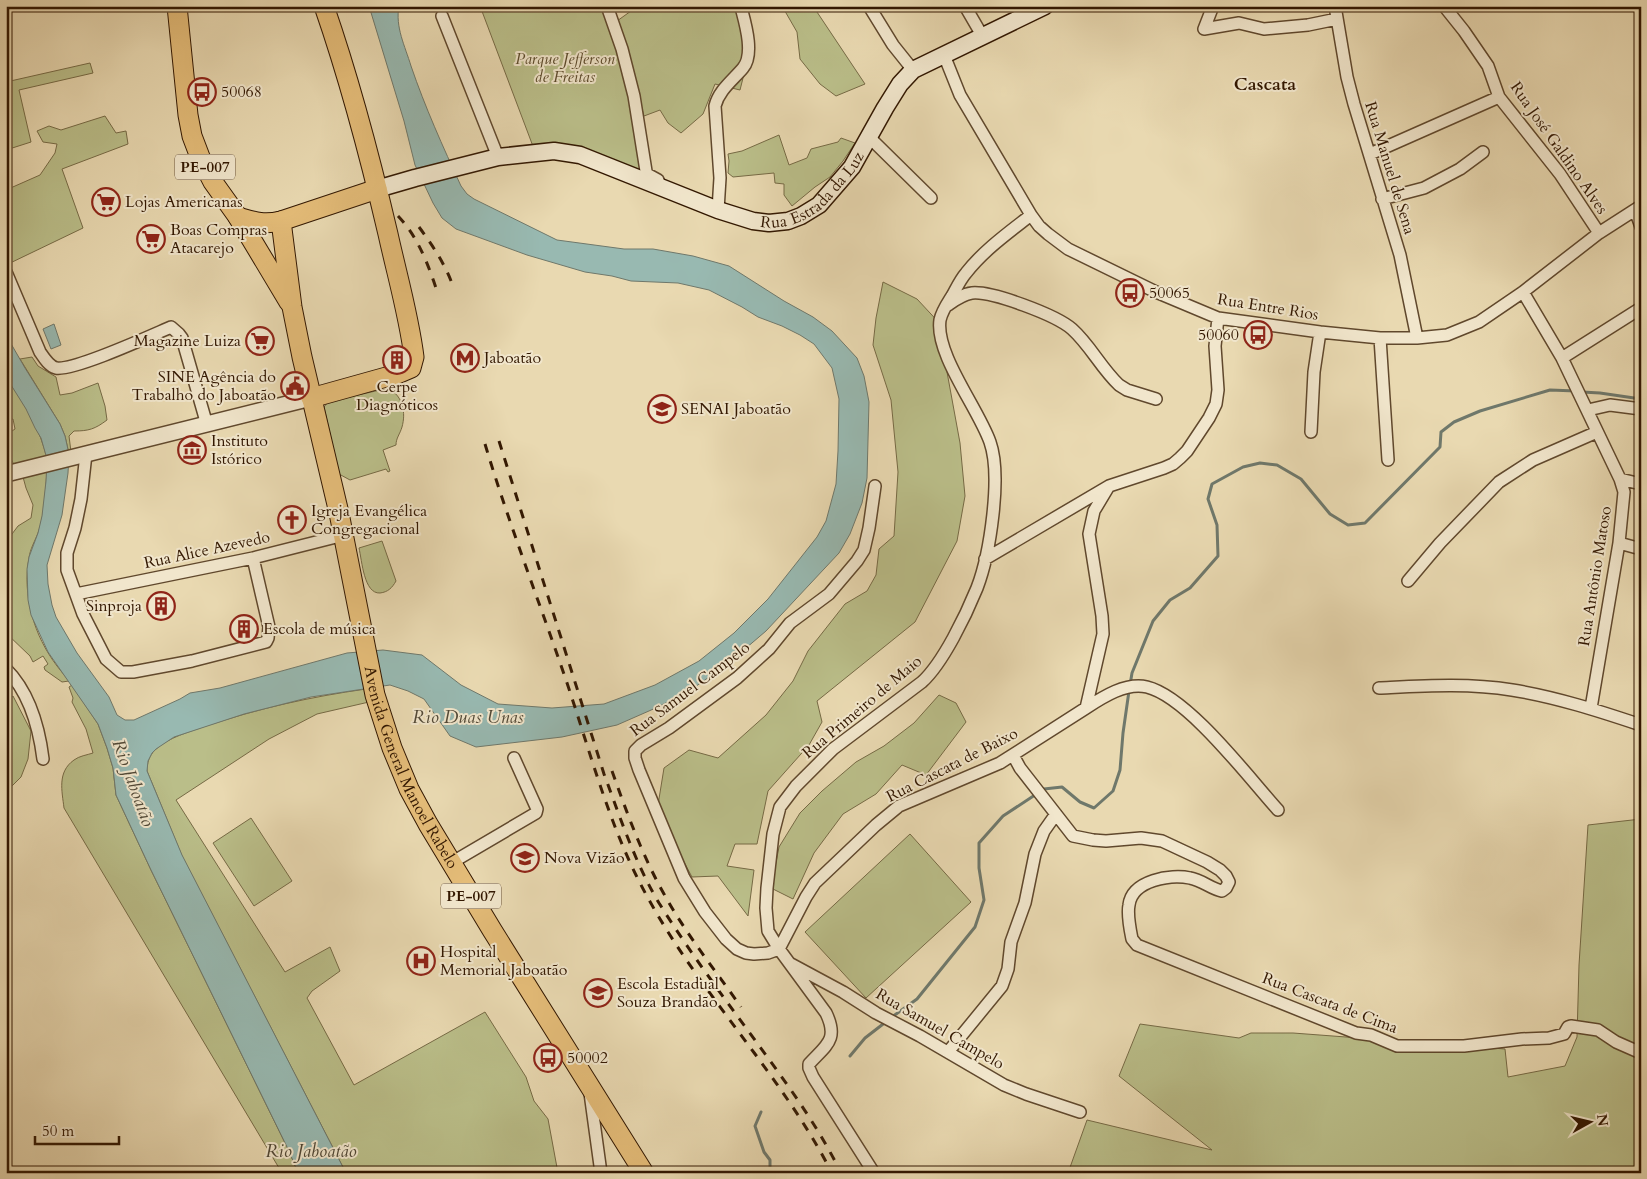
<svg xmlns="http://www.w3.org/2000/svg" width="1647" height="1179" font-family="Cardo,serif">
<rect width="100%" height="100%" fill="#e9d9b1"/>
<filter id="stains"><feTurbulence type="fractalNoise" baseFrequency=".004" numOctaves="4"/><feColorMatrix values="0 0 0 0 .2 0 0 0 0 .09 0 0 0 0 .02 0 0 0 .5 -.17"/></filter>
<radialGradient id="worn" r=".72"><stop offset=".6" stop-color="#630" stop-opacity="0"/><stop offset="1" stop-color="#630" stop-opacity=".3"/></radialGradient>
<path fill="#babe89" stroke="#766a45" d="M480 6H602L626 77 641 174 534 149Z
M638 6H743L752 42 740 90 715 84 703 114 681 133 668 123 660 110 644 116 617 21Z
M782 6H813L865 84 836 96 820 84 800 59 797 32Z
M90 63 93 73 19 90 31 142 6 150V82Z
M105 116 116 133 126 131 128 144 62 169 83 228 6 265V190L40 175 55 153 57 144 43 142 37 131 49 126 61 130Z
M779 135 789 165 807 158 811 149 838 142 841 138 855 143 843 161 830 177 815 187 792 206 784 195V184L775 183 774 173 733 177 728 173 729 161 728 154 742 151Z
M883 282 917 299 944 328 947 372 960 443 965 496 957 541 915 622 817 701 822 722 809 745 768 791 757 844H735L727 866 754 870 748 916 718 876 692 877 669 834 658 805 664 768 689 750 718 758 766 715 793 681 808 651 845 604 867 591 876 575 879 549 894 536 898 472 891 400 873 345 876 318Z
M32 357 38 366 56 377 60 395 72 393 98 383 105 406 107 420C95 429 89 431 74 431L69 436 71 452 69 454 65 436 60 424 20 359Z
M6 377C23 401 41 430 47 459L14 465 6 448V435L15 429 13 419 6 420Z
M389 389C403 396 406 413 402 427 400 434 396 438 396 445L383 450 390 471 388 472 386 469 350 480 339 474 324 407 328 402 380 390Z
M47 472C45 492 45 514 38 533 35 541 30 549 29 558 22 595 34 636 57 666 61 671 65 676 69 681L62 682 45 670 44 667 48 664 43 656 33 662 30 656 6 633V535L9 538 18 526 31 518 33 505 26 488 23 477Z
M382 541 396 581C392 588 388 592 380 593 364 594 362 561 359 548Z
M72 685 98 724 107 748 113 768 116 795 151 870 289 1151 298 1173H282L64 808C62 791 57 772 74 760 79 756 87 755 93 753L86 729 72 702 73 698 69 687Z
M366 689 369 702 317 714 269 739 176 800 285 972 330 947 340 971 312 991 307 998 354 1085 485 1012 526 1077 534 1101 548 1119 558 1173H346L182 856 147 771C147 763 149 756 155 750 169 737 189 732 206 726 260 708 310 697 366 689Z
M939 695 956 703 966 722 926 775 902 765 876 794 843 814 814 853 793 899 771 888 779 847 800 813 822 791 856 762 884 746 914 723Z
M13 696 31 731 28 759 21 777 6 792V702Z
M251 818 292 881 254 906 213 843Z
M1641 819V1173H1068L1087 1120 1212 1150 1119 1076 1140 1024 1239 1038 1251 1033H1293L1505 1049 1508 1077 1565 1066 1577 1037 1579 965 1588 825Z
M910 834 971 902 866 998 805 932Z"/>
<path fill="#98b9b1" stroke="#6f786b" d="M369 6H399C395 27 405 46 411 66 425 107 443 147 461 186L467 194 474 199 557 240 624 249H653L693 256 729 266 784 301 813 317 832 331 857 358 864 376 869 402 867 478 862 503 850 534 839 553 766 631 725 666 692 689 658 707 617 725 562 737 476 747 450 736 424 699 408 691 390 685 311 697 244 714 174 737 156 749 152 753 148 761 147 771 182 855 346 1173H298L289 1151 151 870 116 795 113 768 107 748 98 724 48 652 31 615 28 600 27 569 29 557 38 533 42 516 46 481 47 459 41 438 35 428 26 409 6 377V335L25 368 60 424 65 436 69 454 68 473 62 515 47 565 48 584 52 605 56 617 77 653 109 697 117 715 125 720H134L180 699 190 693 220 688 347 653 383 650 422 655 461 685 498 704 552 708 604 704 655 685 699 661 734 633 768 599 817 537 826 521 836 484 838 451 839 399 832 368 814 344 800 335 782 326 758 317 742 307 709 290 678 283 631 281 612 276 585 272 527 255 456 229 442 218 433 203 415 165 404 121Z
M54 324 61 345 51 349 43 329Z"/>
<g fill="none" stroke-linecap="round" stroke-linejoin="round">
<path stroke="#6f786b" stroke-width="3" d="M1582 392 1600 393 1641 399
M1130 685 1132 673 1153 621 1170 600 1190 588 1218 556 1217 525 1208 499 1212 484 1243 467 1260 463 1277 465 1301 479 1330 514 1348 525 1365 523 1440 447 1441 432 1454 422 1480 411 1550 390 1576 391
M892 1017 917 999 975 927 984 900 979 868V843L1003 816 1044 789 1062 787 1080 802 1094 808 1113 791 1120 770 1123 733 1129 691
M850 1056 865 1038 887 1021
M761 1112 755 1126 764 1152 770 1160V1173"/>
<defs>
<path id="minor" d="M607 6 622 49 634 96 646 171 647 174 658 180
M869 6 893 45 913 70
M965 6 983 37
M1213 6 1204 29 1239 23 1264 29 1308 25 1337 19
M1335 6 1347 77 1354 104 1400 255 1417 338
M1444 6 1464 31 1488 66 1499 97 1560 174 1599 233
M442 16 498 157
M944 55 960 95 1031 215 1039 226 1048 234 1068 249 1156 292 1218 318 1320 332 1380 338H1417L1447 335 1479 322 1523 292 1599 233 1641 206
M869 137 931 198
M1370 154 1499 97
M1382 199 1424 188 1460 169 1483 152
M718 210 720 178 715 106C719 90 733 80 743 68 754 55 746 26 742 11
M1635 210 1641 227
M6 272 40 352C44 358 49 366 56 368 74 371 150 336 171 327L179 334 182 338 207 425
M1523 292 1562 358 1620 479 1624 492 1619 543 1591 708
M948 305C955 300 963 294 972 293 992 291 1056 315 1072 329 1090 345 1101 368 1119 385L1127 390 1156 399
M1380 338 1388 460
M1562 358 1641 308
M1588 410 1610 405 1641 409
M1311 432 1314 372 1320 332
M86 454 81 499 75 528 67 553V570L83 614 106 659 121 672H133L192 661 266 642 268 638 269 627 253 558
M1620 479 1641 484
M875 486 869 528 864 550 857 561 829 594 790 623 769 649 737 678 669 728 641 745 635 751V758L639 770 684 878 705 912 726 939 737 949 746 953 754 954 768 953 779 949 806 897 815 883 876 825 899 806 1000 763 1086 708 1103 634 1102 616 1089 534 1094 511 1109 486
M1619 543 1641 549
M985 559 1109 486 1164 468 1173 464 1180 458 1187 451 1209 418 1216 404 1218 390 1215 346 1218 318
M1408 581 1440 543 1499 482 1533 460 1597 432
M76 594 253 558 344 535
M6 669C30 693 39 727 43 759
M1379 688C1423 686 1468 683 1512 690 1556 697 1599 711 1641 725
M1086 708C1103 697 1126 682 1147 687 1188 697 1249 778 1278 810
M1013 755 1020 768 1073 836 1093 840 1106 841 1141 838 1162 841 1207 862 1220 870 1226 876 1229 882 1226 888 1222 891C1211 889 1202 880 1190 878 1171 874 1132 880 1129 905 1127 915 1130 929 1132 939L1137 945 1356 1033 1371 1035 1397 1046H1464L1522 1039 1549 1038 1564 1034 1568 1027 1571 1026 1598 1030 1616 1042 1641 1053
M451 863 536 813 537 809 514 758
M791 964 843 992 876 1013 920 1036 1004 1085 1026 1094 1080 1112
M948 1052 1002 986 1008 969 1011 942 1025 903 1035 854 1044 831 1056 814
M590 1093 601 1173
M874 1173 813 1077 809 1068V1064C826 1045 839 1040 826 1013L779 949 768 931 766 908 767 888 773 834 780 807 796 786 833 749 922 682C943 663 966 615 977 588 990 554 1002 476 990 442 978 408 935 354 940 320 942 311 947 304 952 296 956 289 960 280 966 273 984 250 1008 233 1031 215"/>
<path id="tertiary" d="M6 474 311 398"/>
<g id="secondary">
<path id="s1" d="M377 189 415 178 498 157 554 151 580 155 718 210 753 221 769 223 788 221 801 216 819 205 852 167 885 108 900 84 913 70 1045 6"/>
</g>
<g id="primary">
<path d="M177 6 188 115 192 136 200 157 213 182 238 217 289 302"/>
<path d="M238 217C255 222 264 225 281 221L377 189"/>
<path id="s2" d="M281 221 292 307 302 357 339 513 375 695 392 748 409 789 428 824 492 930 644 1173"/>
<path d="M311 398 397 374 411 368 414 357C409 316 397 275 388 234 370 157 350 81 324 6"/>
</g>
</defs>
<use href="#minor" stroke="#60482d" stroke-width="14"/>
<use href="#tertiary" stroke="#60482d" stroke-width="18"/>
<use href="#secondary" stroke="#321701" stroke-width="19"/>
<use href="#primary" stroke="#321701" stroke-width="21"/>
<use href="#minor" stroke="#f1e6cc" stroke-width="11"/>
<use href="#tertiary" stroke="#f1e6cc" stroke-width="15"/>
<use href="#secondary" stroke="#f1e6cc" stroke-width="16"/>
<use href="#primary" stroke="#e4bc78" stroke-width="19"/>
<path stroke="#321701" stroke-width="3" stroke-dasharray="9 9" stroke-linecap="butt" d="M398 216C418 237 428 264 437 291
M419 227C433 246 445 264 453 286
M499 441 604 774C620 817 635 863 659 903 692 956 731 1007 768 1058 795 1095 821 1132 841 1173
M485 444C509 524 539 601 566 680 591 754 610 830 648 898 701 995 781 1074 832 1173
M612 771C627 813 642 855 664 894 686 934 715 970 741 1007"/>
</g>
<defs>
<symbol id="bus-ring" viewBox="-11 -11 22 22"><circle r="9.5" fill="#f1e6cc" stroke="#8f2418" stroke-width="1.5"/><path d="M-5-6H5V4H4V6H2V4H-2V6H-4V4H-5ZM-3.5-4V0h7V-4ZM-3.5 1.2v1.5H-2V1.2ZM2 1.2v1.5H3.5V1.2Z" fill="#8f2418"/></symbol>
<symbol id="supermarket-ring" viewBox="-11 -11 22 22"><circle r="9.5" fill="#f1e6cc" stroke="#8f2418" stroke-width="1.5"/><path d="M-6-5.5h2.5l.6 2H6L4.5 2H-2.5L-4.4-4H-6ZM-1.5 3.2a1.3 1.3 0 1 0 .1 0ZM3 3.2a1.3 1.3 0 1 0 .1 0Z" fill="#8f2418"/></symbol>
<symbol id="metro-ring" viewBox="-11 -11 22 22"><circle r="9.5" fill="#f1e6cc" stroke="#8f2418" stroke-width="1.5"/><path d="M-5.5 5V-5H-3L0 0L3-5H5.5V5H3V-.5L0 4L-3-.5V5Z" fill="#8f2418"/></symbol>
<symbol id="building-ring" viewBox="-11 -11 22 22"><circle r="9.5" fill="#f1e6cc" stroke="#8f2418" stroke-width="1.5"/><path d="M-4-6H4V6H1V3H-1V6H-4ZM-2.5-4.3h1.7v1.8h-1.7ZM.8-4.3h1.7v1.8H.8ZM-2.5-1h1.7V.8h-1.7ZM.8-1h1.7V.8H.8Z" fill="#8f2418"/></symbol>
<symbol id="civic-ring" viewBox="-11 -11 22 22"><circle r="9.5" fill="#f1e6cc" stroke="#8f2418" stroke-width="1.5"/><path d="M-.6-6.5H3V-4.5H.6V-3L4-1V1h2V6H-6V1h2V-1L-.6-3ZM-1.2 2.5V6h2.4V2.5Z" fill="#8f2418"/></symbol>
<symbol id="university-ring" viewBox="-11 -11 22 22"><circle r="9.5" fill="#f1e6cc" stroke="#8f2418" stroke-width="1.5"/><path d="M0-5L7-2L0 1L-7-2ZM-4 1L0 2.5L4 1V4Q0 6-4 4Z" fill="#8f2418"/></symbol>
<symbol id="museum-ring" viewBox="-11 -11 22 22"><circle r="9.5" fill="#f1e6cc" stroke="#8f2418" stroke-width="1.5"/><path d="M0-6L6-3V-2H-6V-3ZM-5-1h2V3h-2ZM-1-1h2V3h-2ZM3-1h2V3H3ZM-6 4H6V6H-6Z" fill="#8f2418"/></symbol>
<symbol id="church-ring" viewBox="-11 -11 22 22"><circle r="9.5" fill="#f1e6cc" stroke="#8f2418" stroke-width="1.5"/><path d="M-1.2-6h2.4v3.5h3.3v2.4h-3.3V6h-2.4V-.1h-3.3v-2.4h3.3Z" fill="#8f2418"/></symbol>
<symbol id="school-ring" viewBox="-11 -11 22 22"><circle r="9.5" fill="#f1e6cc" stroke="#8f2418" stroke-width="1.5"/><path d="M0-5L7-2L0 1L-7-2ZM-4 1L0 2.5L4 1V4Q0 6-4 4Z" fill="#8f2418"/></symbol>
<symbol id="hospital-ring" viewBox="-11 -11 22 22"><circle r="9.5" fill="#f1e6cc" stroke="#8f2418" stroke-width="1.5"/><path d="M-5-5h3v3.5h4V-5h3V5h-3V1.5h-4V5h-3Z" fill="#8f2418"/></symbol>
</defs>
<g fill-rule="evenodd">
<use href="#bus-ring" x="186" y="76" width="32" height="32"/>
<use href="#supermarket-ring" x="90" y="186" width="32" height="32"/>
<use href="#supermarket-ring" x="135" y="223" width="32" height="32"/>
<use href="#bus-ring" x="1114" y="277" width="32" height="32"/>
<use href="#bus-ring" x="1242" y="319" width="32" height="32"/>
<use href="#supermarket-ring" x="244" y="325" width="32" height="32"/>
<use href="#metro-ring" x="449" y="342" width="32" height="32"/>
<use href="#building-ring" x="381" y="344" width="32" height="32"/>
<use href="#civic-ring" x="279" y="370" width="32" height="32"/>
<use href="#university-ring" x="646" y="393" width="32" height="32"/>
<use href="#museum-ring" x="176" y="434" width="32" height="32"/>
<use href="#church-ring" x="276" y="504" width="32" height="32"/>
<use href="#building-ring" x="145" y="590" width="32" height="32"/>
<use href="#building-ring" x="228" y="613" width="32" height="32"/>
<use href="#school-ring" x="509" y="842" width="32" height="32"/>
<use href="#hospital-ring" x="405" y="945" width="32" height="32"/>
<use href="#school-ring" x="582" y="977" width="32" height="32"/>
<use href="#bus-ring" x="532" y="1042" width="32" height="32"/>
</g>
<g text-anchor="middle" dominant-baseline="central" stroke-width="4" stroke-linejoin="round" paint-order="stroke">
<g fill="#f1e6cc" stroke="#6b553e" stroke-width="1">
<rect x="175" y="154.5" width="60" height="25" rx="4"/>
<rect x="441" y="883.5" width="60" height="25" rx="4"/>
</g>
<g font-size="15" font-weight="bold" fill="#321701">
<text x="205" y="167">PE-007</text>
<text x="471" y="896">PE-007</text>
</g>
<g font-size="16" font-style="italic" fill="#5b492a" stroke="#f1e6cc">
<text x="565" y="59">Parque Jefferson<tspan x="565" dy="18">de Freitas</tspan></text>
</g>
<g font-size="16" fill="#321701" stroke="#f1e6cc" text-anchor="start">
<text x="221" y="92">50068</text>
<text x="125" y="202">Lojas Americanas</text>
<text x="170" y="230">Boas Compras<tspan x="170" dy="18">Atacarejo</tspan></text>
<text x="1149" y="293">50065</text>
<text x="1239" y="335" text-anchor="end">50060</text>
<text x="241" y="341" text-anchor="end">Magazine Luiza</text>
<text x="484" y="358">Jaboatão</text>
<text x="276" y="377" text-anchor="end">SINE Agência do<tspan x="276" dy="18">Trabalho do Jaboatão</tspan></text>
<text x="397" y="387" text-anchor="middle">Cerpe<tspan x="397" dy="18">Diagnóticos</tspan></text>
<text x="681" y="409">SENAI Jaboatão</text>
<text x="211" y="441">Instituto<tspan x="211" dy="18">Istórico</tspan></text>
<text x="311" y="511">Igreja Evangélica<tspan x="311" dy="18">Congregacional</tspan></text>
<text x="142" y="606" text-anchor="end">Sinproja</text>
<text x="263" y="629">Escola de música</text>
<text x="544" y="858">Nova Vizão</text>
<text x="440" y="952">Hospital<tspan x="440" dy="18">Memorial Jaboatão</tspan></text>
<text x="617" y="984">Escola Estadual<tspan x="617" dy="18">Souza Brandão</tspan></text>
<text x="567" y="1058">50002</text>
</g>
<g font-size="16" fill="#321701" stroke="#f1e6cc">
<text transform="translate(1559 148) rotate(55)">Rua José Galdino Alves</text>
<text transform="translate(1390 168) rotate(73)">Rua Manuel de Sena</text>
<text stroke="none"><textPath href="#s1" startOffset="465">Rua Estrada da Luz</textPath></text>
<text transform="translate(1268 307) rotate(9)">Rua Entre Rios</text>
<text transform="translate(207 550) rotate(-12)">Rua Alice Azevedo</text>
<text transform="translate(1595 576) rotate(-81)">Rua Antônio Matoso</text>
<text transform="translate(690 689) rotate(-37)">Rua Samuel Campelo</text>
<text transform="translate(862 707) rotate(-40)">Rua Primeiro de Maio</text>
<text stroke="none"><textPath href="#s2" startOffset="564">Avenida General Manoel Rabelo</textPath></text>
<text transform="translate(952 765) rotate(-27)">Rua Cascata de Baixo</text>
<text transform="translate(1330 1003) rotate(21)">Rua Cascata de Cima</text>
<text transform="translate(940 1029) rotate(30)">Rua Samuel Campelo</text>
</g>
<g font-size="18" font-weight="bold" fill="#321701" stroke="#f1e6cc">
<text x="1265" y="84">Cascata</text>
</g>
<g font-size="18" font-style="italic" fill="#514836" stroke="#f1e6cc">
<text x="468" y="717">Rio Duas Unas</text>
<text transform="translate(133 783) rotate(70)">Rio Jaboatão</text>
<text x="311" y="1151">Rio Jaboatão</text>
</g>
</g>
<rect width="1647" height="1179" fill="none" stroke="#e9d9b1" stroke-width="25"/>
<rect x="8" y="8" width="1632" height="1164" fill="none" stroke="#321701" stroke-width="2.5"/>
<rect x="12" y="12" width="1622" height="1154" fill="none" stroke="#321701"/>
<g transform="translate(1590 1122) rotate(82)" stroke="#f1e6cc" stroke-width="4" paint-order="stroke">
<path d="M0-4L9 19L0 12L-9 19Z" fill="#321701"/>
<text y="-8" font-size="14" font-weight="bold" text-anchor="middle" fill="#321701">N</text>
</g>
<path d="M35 1136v8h84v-8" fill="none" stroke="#321701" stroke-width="2.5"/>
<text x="42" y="1136" font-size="15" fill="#321701" stroke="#f1e6cc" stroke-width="4" paint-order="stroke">50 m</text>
<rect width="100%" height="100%" filter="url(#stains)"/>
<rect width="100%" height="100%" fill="url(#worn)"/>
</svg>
